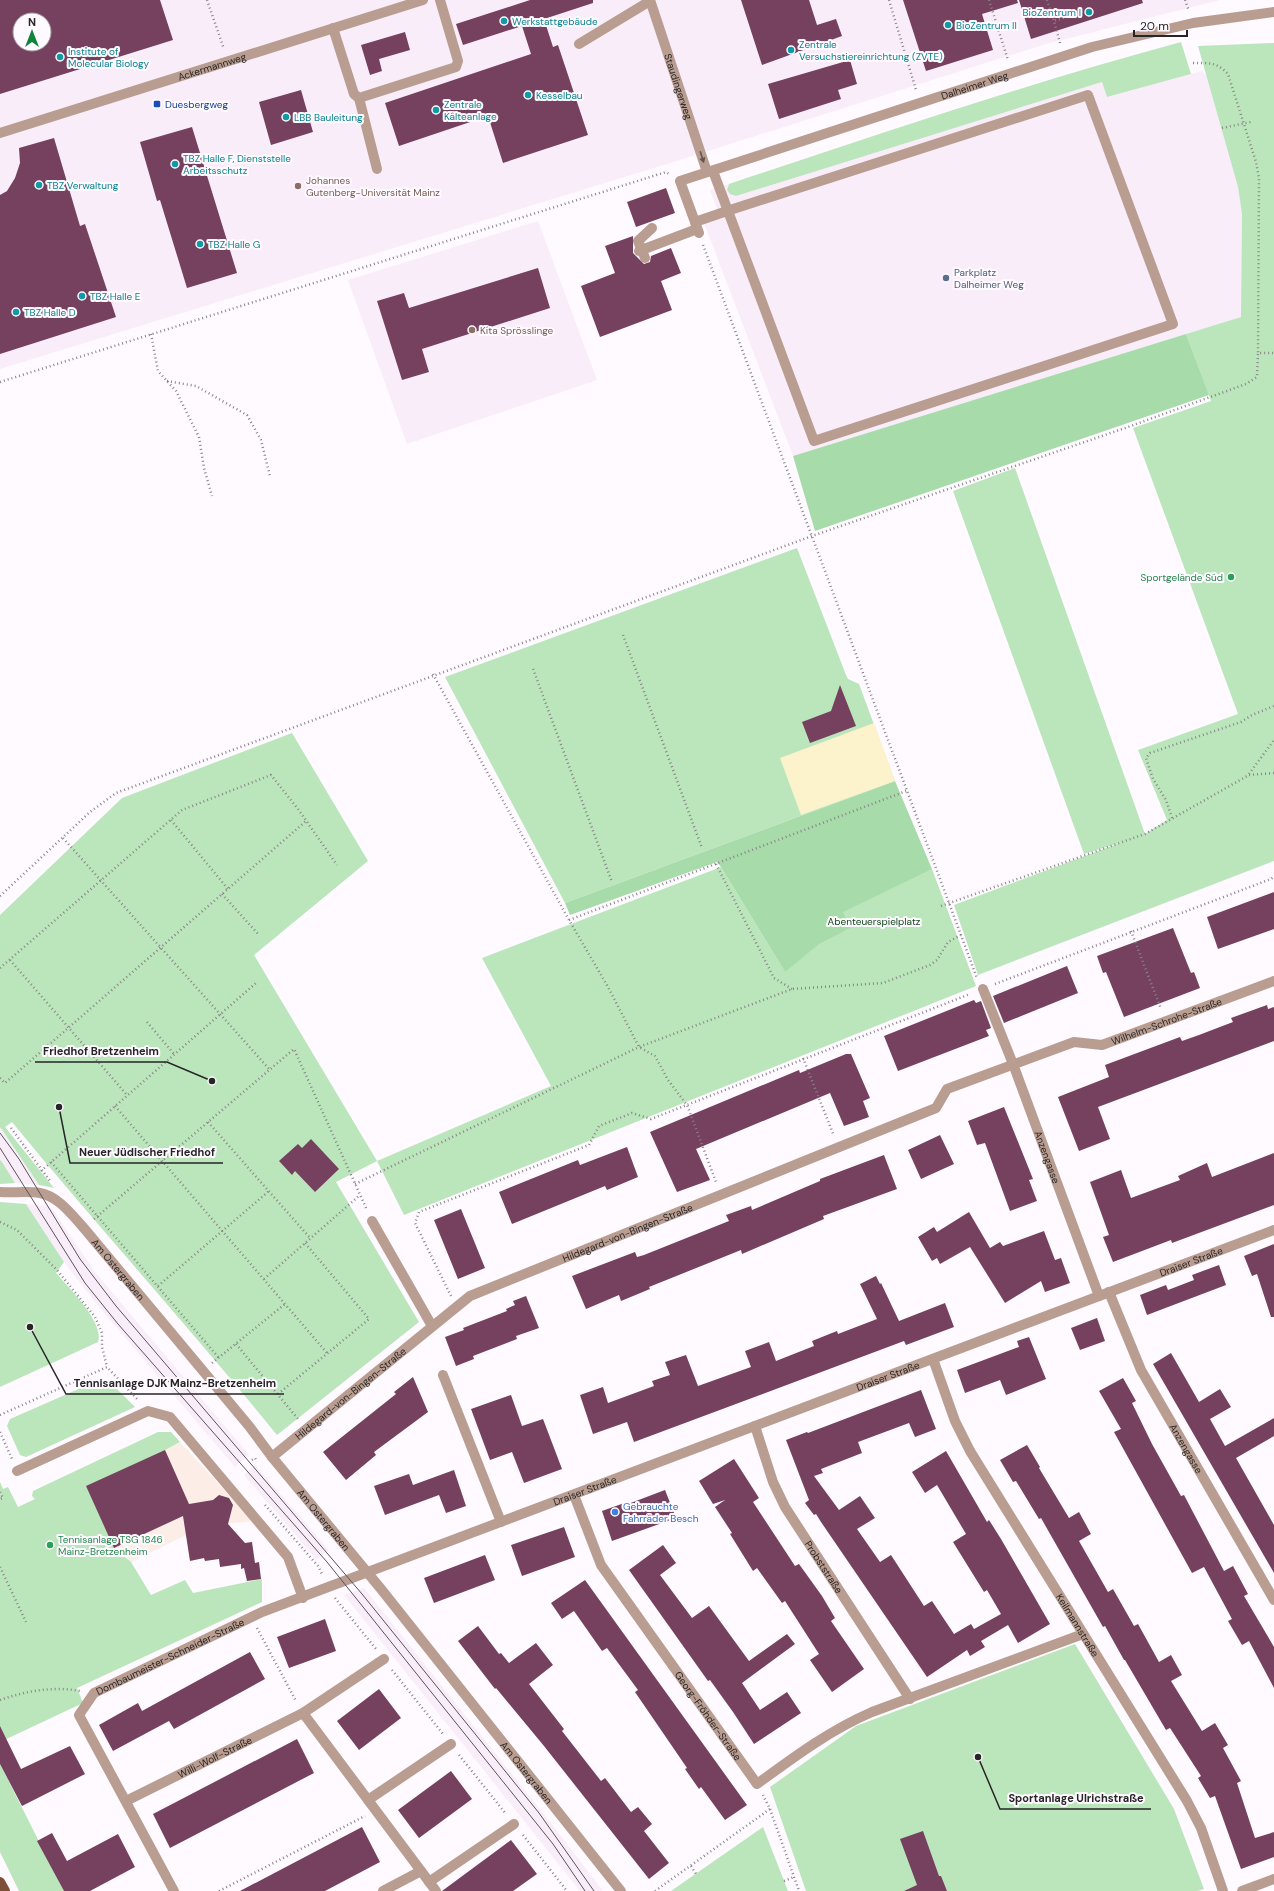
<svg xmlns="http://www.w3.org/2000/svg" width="1274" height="1891" font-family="'DM Sans',sans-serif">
<rect width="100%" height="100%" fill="#fefaff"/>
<path fill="#fceee7" d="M180 1442 253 1521 215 1525 186 1535 131 1562 114 1548 86 1486Z"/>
<path fill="#f9edf9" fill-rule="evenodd" d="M0 0H1220L1046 44 670 163 0 369ZM20 20H44V44H20Z
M1202 71 1207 76 1238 187 1242 213 1241 317 793 456 704 223 720 217 710 190 729 184 727 190 736 196 1102 82 1107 97Z
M538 221 597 380 407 444 348 280Z
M0 1127 5 1135 39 1185 15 1183 0 1160Z
M26 1204 48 1206 53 1210 95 1272 249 1455 235 1467 95 1302 64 1262Z
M255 1465 329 1550 317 1560 244 1475Z
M364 1588 554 1827 603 1891H580L344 1595Z"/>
<path fill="#bbe6bc" d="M1181 42 1191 74 1107 97 1102 82 736 196 730 194 727 190 729 184C879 134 1029 83 1181 42Z
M1274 43V861L978 975 954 905 1125 841 1084 854 953 491 1015 468 1145 834 1167 820 1138 750 1238 714 1133 428 1211 401 1186 334 1241 317 1242 214 1238 187 1198 46Z
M797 548 846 675 848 679 859 684 895 781 565 903 445 677Z
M292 733 368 861 254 955 377 1161 551 1086 482 958 721 867 785 972 806 913 932 869 976 986 404 1215 377 1161 336 1182 419 1322 277 1435C191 1329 99 1228 12 1122L5 1127 54 1188 39 1185 0 1127V915L122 798Z
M0 1160 2 1162 15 1183 0 1184Z
M0 1202 26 1204 64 1262 56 1273C68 1287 105 1323 98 1342L0 1387Z
M99 1380 111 1383 135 1407 26 1457 20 1455 7 1426 10 1419Z
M158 1432H171L180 1442 165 1450 114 1548 131 1562 151 1595 185 1580 193 1593 262 1579V1602L77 1688 83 1703 0 1742V1482L3 1489 8 1487 18 1507 35 1499 32 1496 33 1491Z
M1075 1644 1174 1809 1204 1889 1198 1891H806L770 1787 856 1726Z
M0 1764 64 1891H19L0 1852Z
M763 1827 788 1891H671Z"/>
<path fill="#a8dbaa" d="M1186 334 1209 395 815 531 793 456Z
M895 781 932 869 843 912 850 928 819 944 785 972 721 867 717 862 570 915 565 903Z"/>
<path fill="#fcf2cc" d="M874 723 895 781 801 815 780 758Z"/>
<path fill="#76405f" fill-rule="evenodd" d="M0 0H160L173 40 0 94ZM20 20H44V44H20Z
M530 0H593V3L544 19 553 47 558 45 588 135 503 163 488 116 399 146 385 103 531 54 522 26 463 45 456 24Z
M741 0H809L817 25 836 19 842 36 762 65Z
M903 0H1017L1018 3 982 14 993 50 926 71Z
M1019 0H1142L1143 3 1031 39Z
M405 32 410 50 379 59 382 71 370 75 361 45Z
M850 60 857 84 838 90 841 99 779 119 768 84Z
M301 90 313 132 271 145 259 102Z
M192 127 237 273 187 288 160 200 157 201 140 142Z
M54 138 80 226 85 224 116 317 0 354V195L7 191 15 178 20 163 19 148Z
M666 188 675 213 636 227 627 202Z
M633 236V253L644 264 650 262 651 256 671 248 681 273 661 281 672 310 600 337 581 286 615 273 605 246Z
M538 268 550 308 422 349 429 372 402 380 377 301 404 293 409 308Z
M840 685 856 726 810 743 802 722 831 711Z
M1274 892V929L1218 949 1207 917Z
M1173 928 1191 973 1194 972 1200 988 1124 1017 1106 972 1103 973 1097 956Z
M1067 966 1078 993 1004 1023 993 996Z
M974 1000 976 1003 981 1001 991 1028 986 1030 989 1036 898 1071 884 1036Z
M1267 1005 1268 1009 1274 1007V1041L1098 1107 1110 1139 1079 1151 1058 1097 1109 1077 1105 1065 1180 1037 1182 1041 1199 1035 1233 1022 1231 1018Z
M846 1054H851L870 1098 863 1101 869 1117 844 1126 830 1093 696 1149 710 1180 677 1192 650 1132 799 1070 800 1073Z
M1004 1107 1033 1179 1029 1180 1037 1201 1010 1211 985 1143 977 1145 968 1121Z
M940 1135 954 1164 921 1179 908 1150Z
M311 1139 339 1169 315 1192 295 1171 292 1175 279 1161 298 1144 302 1148Z
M627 1147 638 1177 607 1190 605 1186 512 1224 499 1192 578 1160 580 1165Z
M1274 1153V1205L1172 1243 1171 1240 1113 1262 1103 1237 1109 1235 1090 1182 1121 1170 1131 1198 1180 1180 1178 1176 1207 1163 1212 1177Z
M884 1155 897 1189 823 1216 824 1219 742 1254 741 1250 649 1287 650 1289 621 1301 619 1295 586 1309 572 1276 635 1252 637 1257 644 1255 729 1221 726 1215 751 1206 752 1210 820 1181V1179Z
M461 1209 485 1268 458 1279 434 1220Z
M969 1212 990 1248 1000 1242 1003 1246 1044 1231 1055 1260 1061 1258 1070 1283 1045 1292 1041 1281 1005 1303 970 1247 940 1264 937 1258 932 1261 918 1237 934 1227 937 1232Z
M1274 1244V1317H1271L1257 1274 1252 1276 1244 1256Z
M1219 1265 1226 1285 1147 1315 1140 1295 1166 1285 1168 1290 1194 1280 1192 1275Z
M876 1276 880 1284 881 1283 899 1321 945 1303 954 1327 906 1345 904 1341 864 1356 634 1442 627 1422 593 1434 580 1395 603 1387 608 1403 654 1386 652 1381 670 1375 665 1362 686 1355 698 1386 751 1367 745 1351 769 1342 776 1361 814 1346 812 1341 837 1331 838 1334 877 1319 860 1284Z
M526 1296 539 1328 516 1336 517 1339 473 1356 474 1359 456 1366 445 1337 464 1330 463 1328 507 1311 506 1309 515 1305 513 1301Z
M1097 1318 1105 1341 1080 1350 1071 1328Z
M1029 1337 1046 1379 1006 1395 1000 1380 965 1393 957 1370 1019 1347 1017 1341Z
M1171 1353 1199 1402 1220 1389 1231 1407 1210 1419 1225 1446 1274 1418V1436L1236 1458 1274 1525V1573L1153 1364Z
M413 1377 428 1412 374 1452 376 1455 346 1480 323 1452 396 1394 394 1392Z
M1123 1378 1136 1401 1132 1403 1152 1444 1181 1496 1184 1495 1224 1571 1233 1566 1248 1594 1244 1596 1274 1647V1688L1249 1641 1242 1645 1228 1621 1232 1619 1204 1567 1192 1573 1114 1432 1121 1429 1099 1391Z
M921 1390 936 1429 915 1437 909 1423 858 1442 862 1453 821 1469 823 1473 814 1476 839 1510 860 1496 875 1518 857 1529 880 1562 891 1555 924 1606 932 1601 954 1634 971 1624 974 1629 1001 1614 987 1590 984 1592 953 1542 966 1534 937 1485 925 1493 912 1472 946 1451 987 1522 989 1520 1001 1539 1050 1624 1018 1643 1008 1625 981 1641 985 1647 970 1656 967 1650 927 1677 821 1522 816 1514 814 1515 805 1503 809 1500 786 1440 807 1432 808 1433Z
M511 1395 522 1426 543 1419 562 1469 524 1483 512 1452 490 1460 471 1409Z
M1027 1445 1040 1467 1039 1468 1069 1518 1079 1512 1091 1534 1079 1541 1108 1592 1113 1589 1134 1626 1138 1624 1159 1662 1171 1655 1182 1675 1171 1681 1202 1731 1215 1723 1228 1745 1223 1748 1241 1781 1237 1783 1255 1838 1274 1832V1857L1241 1869 1215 1796 1210 1798 1198 1778 1201 1776 1170 1728 1166 1730 1125 1660H1124L1105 1626 1103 1627 1041 1518 1039 1519 1016 1481 1013 1482 1000 1460Z
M165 1450 189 1504 213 1500 219 1495 229 1498 233 1505 228 1524 245 1543 252 1542 255 1563 259 1562 261 1579 247 1581 244 1568 241 1569V1564L220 1567 219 1559 205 1561 204 1558 190 1561 183 1516 114 1548 86 1486Z
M734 1459 759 1498 753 1502 795 1566 799 1564 822 1596 835 1618 831 1621 864 1669 832 1692 810 1660 819 1654 785 1601 782 1603 757 1568 753 1571 730 1534 732 1533 715 1507 725 1500 713 1504 699 1481Z
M454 1470 466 1506 446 1513 439 1495 385 1515 374 1486 409 1474 413 1485Z
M665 1490 676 1518 612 1541 602 1511 627 1502 628 1504Z
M564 1527 575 1557 522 1576 511 1545Z
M663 1545 676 1563 660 1575 692 1618 709 1606 749 1661 787 1634 795 1644 742 1683 760 1710 787 1692 801 1713 754 1744 733 1712 710 1680 708 1681 629 1570Z
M485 1555 495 1580 434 1603 424 1578Z
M585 1580 747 1805 725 1820 701 1787 699 1789 685 1769 687 1768 635 1692 638 1690 607 1648 602 1651 574 1611 562 1619 551 1603Z
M325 1619 336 1651 289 1668 277 1637Z
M478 1626 499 1654 501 1653 509 1663 536 1643 553 1665 529 1684 564 1729 562 1731 601 1781 605 1778 631 1812 638 1807 652 1824 644 1831 669 1863 649 1879 544 1746 496 1688 495 1689 458 1641Z
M250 1652 265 1679 174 1729 169 1721 113 1751 99 1725 138 1703 142 1711Z
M379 1689 401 1718 359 1750 337 1721Z
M0 1726 21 1769 70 1746 85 1774 22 1806 0 1764Z
M297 1739 314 1773 170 1848 153 1814Z
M451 1771 472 1799 419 1838 398 1810Z
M362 1827 380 1862 325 1891H240Z
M923 1831 939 1876H941L947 1891H904L917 1885 900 1839Z
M52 1833 67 1861 118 1834 135 1867 90 1891H64L37 1841Z
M511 1840 537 1874 513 1891H442Z"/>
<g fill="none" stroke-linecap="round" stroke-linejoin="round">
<path stroke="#888588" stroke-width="2.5" stroke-dasharray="1 3" stroke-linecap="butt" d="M207 0 224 49
M889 0 916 90
M989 0 1008 60
M1047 0 1054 21
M1185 0 1189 11
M1060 43 1054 21 1064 18
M1193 63C1210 63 1216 62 1228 74L1256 162 1259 178 1258 353H1274
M1222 128 1251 122
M703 245 977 978
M151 334 158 371 176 391 199 437 204 468 212 496
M167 381 196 386 247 415 261 440 270 476
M0 382 666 172 669 174
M623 635 702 848
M533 669 612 882
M433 674 569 920 608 987 639 1047 655 1056 668 1080 687 1105 716 1182
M1249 774 1274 740
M1172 818 1166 800 1153 779 1146 758 1150 753 1241 722 1252 715 1274 706
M171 820 228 889
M63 838 270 1070
M716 864 774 978 792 989
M222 894 259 935
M0 896 90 812 116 793 812 536 1128 427 1246 384 1257 377 1258 353
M941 906 1145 834 1249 775 1274 773
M569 920 906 791
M1131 931 1161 1009
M10 960 127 1095
M0 968 182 810 271 775 298 809 337 865
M995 984 1271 879 1274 876
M147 1022 174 1054
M803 1058 834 1136
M0 1078 5 1083 306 821
M115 1106 327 1353
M208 1122 310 1238
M11 1128 50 1181
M51 1162 219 1358
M41 1171 256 983
M355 1184 639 1047 792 989 883 983 930 965 937 960 948 942 961 935
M94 1219 294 1049 367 1210
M0 1222 17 1230 57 1270 95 1317 102 1333V1347L107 1367
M264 1279 360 1195
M158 1286 269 1191
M451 1296 415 1223 419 1212 589 1145 599 1126 632 1113 651 1119 970 994
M236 1344 298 1419
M212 1363 285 1304
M278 1394 369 1319 305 1243
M0 1415 107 1367 138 1400
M0 1432 12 1459
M252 1460 255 1458 256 1460
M0 1492 3 1498 0 1499
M265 1505 318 1566 323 1576
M0 1567 26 1622
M335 1598 376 1649
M257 1628 296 1701
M392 1670 443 1734
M0 1700C26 1691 52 1686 80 1691
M459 1755 506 1814
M770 1809 799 1891
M523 1835 567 1891
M691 1866 696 1874
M784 1881 794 1877
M219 1891 365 1816
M655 1891 770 1809 763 1795"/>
<g stroke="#b99d90" stroke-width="10">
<path id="s1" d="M650 0 707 172"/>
<path d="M333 28 354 94 359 98 456 67 458 61 440 0"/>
<path d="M579 44 650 1"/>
<path d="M359 98 377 169"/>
<path id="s2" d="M0 133 423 0"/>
<path d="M695 222 727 211 1088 95 1173 324 814 441 713 171"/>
<path id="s3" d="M699 233 680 181 1092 47 1193 23 1274 12"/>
<path d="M639 251 697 229"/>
<path d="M645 258 638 241 652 228"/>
<path id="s4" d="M983 989 1013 1064 1099 1296"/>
<path id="s5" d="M0 1192C13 1193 28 1191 40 1193 58 1196 72 1215 83 1227L249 1426 272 1457 381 1589 621 1891"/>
<path d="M372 1221 432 1326"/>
<path id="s6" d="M1109 1292 1141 1370 1274 1600"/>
<path id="s7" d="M933 1359 955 1421 970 1451 1187 1801 1201 1828 1223 1891"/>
<path d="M443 1375 501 1522"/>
<path id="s8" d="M755 1426 773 1482 785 1507 910 1699"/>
<path id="s9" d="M272 1457 470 1296 936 1108 947 1089 1074 1042 1102 1045 1274 981"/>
<path d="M17 1471 148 1411 170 1417 288 1557 303 1598"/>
<path id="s10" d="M574 1495 601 1565 757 1784C794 1757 830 1730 872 1712L1083 1634"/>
<path d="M303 1713 436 1891"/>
<path d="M368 1800 451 1744"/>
<path id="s11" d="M126 1801 303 1713 384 1659"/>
<path d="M429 1882 514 1824"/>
<path id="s12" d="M174 1891 79 1715 94 1693 262 1612 1274 1230"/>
<path d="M383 1891 421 1871"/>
<path d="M1242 1891 1274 1879"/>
</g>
<path stroke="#7e4f38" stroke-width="10" d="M0 1882 5 1891"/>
<path stroke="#585558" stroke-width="1" d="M0 1133 19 1159 80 1259 116 1306 362 1594 539 1813 594 1891
M0 1148 85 1283 118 1324 327 1562 553 1844 585 1891"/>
</g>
<defs><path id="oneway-solid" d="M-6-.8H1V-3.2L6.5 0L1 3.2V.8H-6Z"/></defs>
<use fill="#615551" href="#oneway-solid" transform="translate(702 157) rotate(72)"/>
<g fill="#0f9aa8" stroke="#fefaff" stroke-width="1.5">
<circle cx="1089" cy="12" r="4"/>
<circle cx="504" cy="21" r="4"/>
<circle cx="948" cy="25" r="4"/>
<circle cx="791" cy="50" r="4"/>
<circle cx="60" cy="57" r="4"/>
<circle cx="528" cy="95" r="4"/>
<circle cx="436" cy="110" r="4"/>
<circle cx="286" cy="117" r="4"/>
<circle cx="175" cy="164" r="4"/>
<circle cx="39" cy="185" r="4"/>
<circle cx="200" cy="244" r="4"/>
<circle cx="82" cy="296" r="4"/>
<circle cx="16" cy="312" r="4"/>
</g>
<rect fill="#1a4fb4" stroke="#fefaff" stroke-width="1.5" x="153" y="100" width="8" height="8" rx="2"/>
<g fill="#8d6e63" stroke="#fefaff" stroke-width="1.5">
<circle cx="298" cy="186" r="4"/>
<circle cx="472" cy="330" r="4"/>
</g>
<circle fill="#5c6f8a" stroke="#fefaff" stroke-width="1.5" cx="946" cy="278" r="4"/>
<g fill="#2e9e5b" stroke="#fefaff" stroke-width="1.5">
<circle cx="1231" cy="577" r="4"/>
<circle cx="50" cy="1545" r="4"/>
</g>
<circle fill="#3f7fe0" stroke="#fefaff" stroke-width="1.5" cx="615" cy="1512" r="4"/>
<g text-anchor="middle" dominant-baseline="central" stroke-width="4" stroke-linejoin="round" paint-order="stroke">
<g font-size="10" fill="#0d838f" stroke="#fefaff" text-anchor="start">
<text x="1081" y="12" text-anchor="end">BioZentrum I</text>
<text x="512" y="21">Werkstattgebäude</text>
<text x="956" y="25">BioZentrum II</text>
<text x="799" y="44">Zentrale<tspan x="799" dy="12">Versuchstiereinrichtung (ZVTE)</tspan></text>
<text x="68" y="51">Institute of<tspan x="68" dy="12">Molecular Biology</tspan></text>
<text x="536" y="95">Kesselbau</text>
<text x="444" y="104">Zentrale<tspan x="444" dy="12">Kälteanlage</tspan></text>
<text x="294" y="117">LBB Bauleitung</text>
<text x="183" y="158">TBZ Halle F, Dienststelle<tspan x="183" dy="12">Arbeitsschutz</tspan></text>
<text x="47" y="185">TBZ Verwaltung</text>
<text x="208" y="244">TBZ Halle G</text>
<text x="90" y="296">TBZ Halle E</text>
<text x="24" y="312">TBZ Halle D</text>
</g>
<g font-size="10" fill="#272527" stroke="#fefaff">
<text stroke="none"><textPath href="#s2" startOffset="222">Ackermannweg</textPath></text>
<text stroke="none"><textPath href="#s3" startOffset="365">Dalheimer Weg</textPath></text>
<text stroke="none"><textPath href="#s1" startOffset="91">Staudingerweg</textPath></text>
<text stroke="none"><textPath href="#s9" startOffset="1012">Wilhelm-Schrohe-Straße</textPath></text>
<text stroke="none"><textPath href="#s4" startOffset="180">Anzengasse</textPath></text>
<text stroke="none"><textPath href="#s9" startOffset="425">Hildegard-von-Bingen-Straße</textPath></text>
<text stroke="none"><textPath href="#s12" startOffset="1406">Draiser Straße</textPath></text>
<text stroke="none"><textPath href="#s5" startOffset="151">Am Ostergraben</textPath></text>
<text stroke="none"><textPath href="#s12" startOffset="1082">Draiser Straße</textPath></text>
<text stroke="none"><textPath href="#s9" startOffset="101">Hildegard-von-Bingen-Straße</textPath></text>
<text stroke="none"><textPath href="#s6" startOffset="175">Anzengasse</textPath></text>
<text stroke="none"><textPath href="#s12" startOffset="758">Draiser Straße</textPath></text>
<text stroke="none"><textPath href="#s5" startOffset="475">Am Ostergraben</textPath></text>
<text stroke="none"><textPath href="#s8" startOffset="158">Probststraße</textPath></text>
<text stroke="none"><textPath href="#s7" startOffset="304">Keilmannstraße</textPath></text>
<text stroke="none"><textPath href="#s12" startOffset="311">Dombaumeister-Schneider-Straße</textPath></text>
<text stroke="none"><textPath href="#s10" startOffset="260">Georg-Fröhder-Straße</textPath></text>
<text stroke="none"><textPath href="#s11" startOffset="99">Willi-Wolf-Straße</textPath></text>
<text stroke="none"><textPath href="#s5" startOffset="799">Am Ostergraben</textPath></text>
</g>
<g font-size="10" fill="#164399" stroke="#fefaff" text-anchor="start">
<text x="165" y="104">Duesbergweg</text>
</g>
<g font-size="10" fill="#785e54" stroke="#fefaff" text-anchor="start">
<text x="306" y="180">Johannes<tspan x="306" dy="12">Gutenberg-Universität Mainz</tspan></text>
<text x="480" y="330">Kita Sprösslinge</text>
</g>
<g font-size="10" fill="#4e5e75" stroke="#fefaff" text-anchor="start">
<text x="954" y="272">Parkplatz<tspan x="954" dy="12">Dalheimer Weg</tspan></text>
</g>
<g font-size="10" fill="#27864d" stroke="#fefaff" text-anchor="end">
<text x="1223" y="577">Sportgelände Süd</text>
<text x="58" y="1539" text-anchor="start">Tennisanlage TSG 1846<tspan x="58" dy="12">Mainz-Bretzenheim</tspan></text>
</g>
<g font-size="10" fill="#12471a" stroke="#fefaff">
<text x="874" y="921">Abenteuerspielplatz</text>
</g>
<g font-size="10" fill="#366cbe" stroke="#fefaff" text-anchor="start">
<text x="623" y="1506">Gebrauchte<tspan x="623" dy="12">Fahrräder Besch</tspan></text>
</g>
</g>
<path fill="none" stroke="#272527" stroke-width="1.5" d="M212 1081L167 1062H35M59 1107L70 1163H223M30 1327L66 1394H284M978 1757L1000 1809H1151"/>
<g fill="#272527" stroke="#fefaff" stroke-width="1.5">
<circle cx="212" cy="1081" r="4"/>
<circle cx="59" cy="1107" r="4"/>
<circle cx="30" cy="1327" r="4"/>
<circle cx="978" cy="1757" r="4"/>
</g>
<g font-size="11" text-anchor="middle" font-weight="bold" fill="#272527" stroke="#fefaff" stroke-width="4" stroke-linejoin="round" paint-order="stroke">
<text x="101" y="1055">Friedhof Bretzenheim</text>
<text x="147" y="1156">Neuer Jüdischer Friedhof</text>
<text x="175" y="1387">Tennisanlage DJK Mainz-Bretzenheim</text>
<text x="1076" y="1802">Sportanlage Ulrichstraße</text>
</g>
<g transform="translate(32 32)"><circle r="19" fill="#fefaff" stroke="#a8a5a9"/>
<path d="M0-3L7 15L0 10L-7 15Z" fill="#12833b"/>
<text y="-6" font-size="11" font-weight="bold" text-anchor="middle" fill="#272527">N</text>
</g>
<path d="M1134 30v6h53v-6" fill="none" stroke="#272527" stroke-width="2"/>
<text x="1140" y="30" font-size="12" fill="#272527" stroke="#fefaff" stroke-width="3" paint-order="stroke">20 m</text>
</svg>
